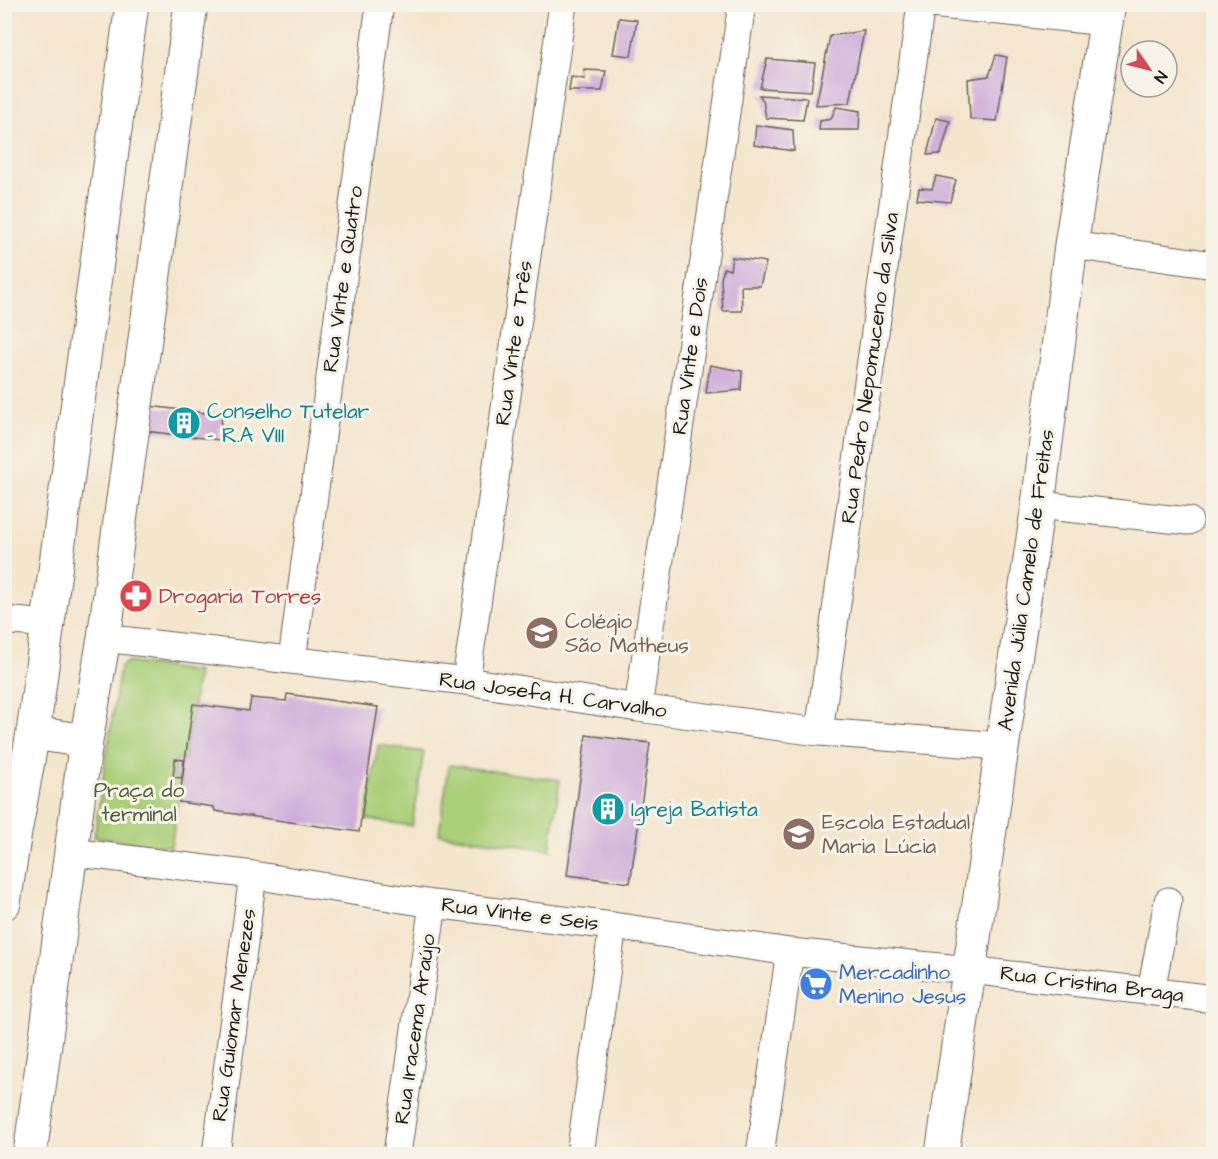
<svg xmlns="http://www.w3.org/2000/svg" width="1218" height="1159" font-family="'Architects Daughter',sans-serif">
<rect width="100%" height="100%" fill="#f7f3e8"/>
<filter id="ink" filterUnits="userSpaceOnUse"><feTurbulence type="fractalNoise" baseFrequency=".0167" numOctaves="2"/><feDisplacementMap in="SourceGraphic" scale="12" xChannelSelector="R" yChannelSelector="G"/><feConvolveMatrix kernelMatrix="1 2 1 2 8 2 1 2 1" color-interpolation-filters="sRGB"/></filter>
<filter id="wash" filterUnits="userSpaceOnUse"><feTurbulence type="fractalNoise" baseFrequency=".008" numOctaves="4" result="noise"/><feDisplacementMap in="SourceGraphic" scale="24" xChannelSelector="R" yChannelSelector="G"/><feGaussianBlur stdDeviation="1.35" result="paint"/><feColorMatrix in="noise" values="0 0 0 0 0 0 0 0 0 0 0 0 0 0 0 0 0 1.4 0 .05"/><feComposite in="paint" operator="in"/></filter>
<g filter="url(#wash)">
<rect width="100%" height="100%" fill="#f4e5cd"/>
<path fill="#aacf79" stroke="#63764a" stroke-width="1.5" d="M127 662 198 672 184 760 175 759 173 777 182 778 171 847 94 837 120 667Z
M378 745 424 752 412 826 366 819Z
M449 765 560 780 550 850 439 834Z"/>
<g id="blocks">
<path fill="#ceacda" d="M619 18 637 20 631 56 613 54Z
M864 31 850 103 816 105 830 36Z
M996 55 1007 57 997 121 970 119 968 79 989 76Z
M767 59 815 63 811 91 760 88Z
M584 70 606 71 602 91H569L571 77 585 79Z
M759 95 807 98 803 120 766 118 763 100Z
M836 107 860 111 859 130H819L820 121 831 119Z
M936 118 950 121 941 154 927 155Z
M756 125 793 130 794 151 754 145Z
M936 176 956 180 950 202 917 199 919 188 932 189Z
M732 257 766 262 760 286H741L742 311H723L721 279 724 268 730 270Z
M710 365 742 371 741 390 706 393Z
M149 406 222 415 219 440 145 431Z
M287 694 378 707 359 832 215 811 214 807 179 802 193 704 249 711 251 698 286 701Z
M586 735 650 743 630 883 567 875Z
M175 759 184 760 182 778 173 777Z"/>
</g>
</g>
<g filter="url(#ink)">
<use href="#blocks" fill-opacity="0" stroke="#68625a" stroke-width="1.5"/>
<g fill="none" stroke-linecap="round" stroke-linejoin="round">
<defs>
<path id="street" d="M931 4 1106 22
M1071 245 1214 265
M1038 505 1189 521
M4 620 47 624
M104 638 466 681 638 708 819 732 1002 746
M292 660 380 4
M466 681 563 4
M638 708 742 4
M819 732 921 4
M71 852 253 875 433 904 613 926 790 952 970 970 1214 999
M1151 991 1168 901
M216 1154 253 875
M397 1154 433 904
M580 1154 613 926
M760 1154 790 952"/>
<path id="secondary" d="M33 733 86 741
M4 903 14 838 33 733 132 4
M30 1154 86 741 104 638 191 4
M942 1154 1038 505 1071 245 1109 4"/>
</defs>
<use href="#street" stroke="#68625a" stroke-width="29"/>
<use href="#secondary" stroke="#68625a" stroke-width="35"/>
<use href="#street" stroke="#fff" stroke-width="27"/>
<use href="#secondary" stroke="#fff" stroke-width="33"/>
</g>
</g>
<defs>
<symbol id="building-disc" viewBox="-11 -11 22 22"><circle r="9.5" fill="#0f9aa8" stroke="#f7f3e8"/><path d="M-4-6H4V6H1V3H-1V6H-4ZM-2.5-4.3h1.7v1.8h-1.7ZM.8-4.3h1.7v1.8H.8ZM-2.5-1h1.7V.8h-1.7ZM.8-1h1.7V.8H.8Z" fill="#fff"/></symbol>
<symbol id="pharmacy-disc" viewBox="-11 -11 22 22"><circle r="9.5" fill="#e0444e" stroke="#f7f3e8"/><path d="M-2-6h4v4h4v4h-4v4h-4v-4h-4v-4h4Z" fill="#fff"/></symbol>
<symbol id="school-disc" viewBox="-11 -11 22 22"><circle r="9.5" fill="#8d6e63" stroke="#f7f3e8"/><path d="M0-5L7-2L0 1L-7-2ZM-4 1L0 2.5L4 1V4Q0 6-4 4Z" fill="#fff"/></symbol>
<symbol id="supermarket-disc" viewBox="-11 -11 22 22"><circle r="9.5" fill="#3f7fe0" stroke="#f7f3e8"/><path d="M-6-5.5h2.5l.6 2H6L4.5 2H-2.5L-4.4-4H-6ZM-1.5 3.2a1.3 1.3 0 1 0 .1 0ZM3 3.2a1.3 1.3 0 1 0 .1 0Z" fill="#fff"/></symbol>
</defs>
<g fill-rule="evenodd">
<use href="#building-disc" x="165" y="404" width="38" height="38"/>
<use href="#pharmacy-disc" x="117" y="577" width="38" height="38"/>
<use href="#school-disc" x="523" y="614" width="38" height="38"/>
<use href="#building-disc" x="589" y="790" width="38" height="38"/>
<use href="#school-disc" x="780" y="815" width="38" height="38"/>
<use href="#supermarket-disc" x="797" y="965" width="38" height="38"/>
</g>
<g text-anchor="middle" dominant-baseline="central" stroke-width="6" stroke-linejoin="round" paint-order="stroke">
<g font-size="21" fill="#1c1c1c" stroke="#f7f3e8">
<text transform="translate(343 279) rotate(-82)">Rua Vinte e Quatro</text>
<text transform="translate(514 343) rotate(-82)">Rua Vinte e Três</text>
<text transform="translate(690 356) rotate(-82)">Rua Vinte e Dois</text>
<text transform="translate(870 368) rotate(-82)">Rua Pedro Nepomuceno da Silva</text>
<text transform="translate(1026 580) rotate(-82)">Avenida Júlia Camelo de Freitas</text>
<text transform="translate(553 695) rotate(8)">Rua Josefa H. Carvalho</text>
<text transform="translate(520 914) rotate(7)">Rua Vinte e Seis</text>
<text transform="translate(1092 984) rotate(7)">Rua Cristina Braga</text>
<text transform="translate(234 1015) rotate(-82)">Rua Guiomar Menezes</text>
<text transform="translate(415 1029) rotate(-82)">Rua Iracema Araújo</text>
</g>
<g font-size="21" fill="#0d838f" stroke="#f7f3e8" text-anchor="start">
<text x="207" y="411">Conselho Tutelar<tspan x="207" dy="24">- R.A VIII</tspan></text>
<text x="631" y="809">Igreja Batista</text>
</g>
<g font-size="21" fill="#be3a42" stroke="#f7f3e8" text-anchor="start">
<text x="159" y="596">Drogaria Torres</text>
</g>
<g font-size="21" fill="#785e54" stroke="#f7f3e8" text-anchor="start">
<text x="565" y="621">Colégio<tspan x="565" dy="24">São Matheus</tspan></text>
<text x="822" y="822">Escola Estadual<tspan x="822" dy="24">Maria Lúcia</tspan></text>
</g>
<g font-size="21" fill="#4e5b3d" stroke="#f7f3e8">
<text x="139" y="790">Praça do<tspan x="139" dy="24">terminal</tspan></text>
</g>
<g font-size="21" fill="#366cbe" stroke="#f7f3e8" text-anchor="start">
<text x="839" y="972">Mercadinho<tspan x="839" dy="24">Menino Jesus</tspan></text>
</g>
</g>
<rect width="1218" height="1159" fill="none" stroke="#f7f3e8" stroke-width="24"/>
<g transform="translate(1149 69) rotate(125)"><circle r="28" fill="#f7f3e8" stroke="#9f9d96" stroke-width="1.5"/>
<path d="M0-4.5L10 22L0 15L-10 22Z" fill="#d1495b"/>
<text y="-9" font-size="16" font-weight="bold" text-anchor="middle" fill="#1c1c1c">N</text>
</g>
</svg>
